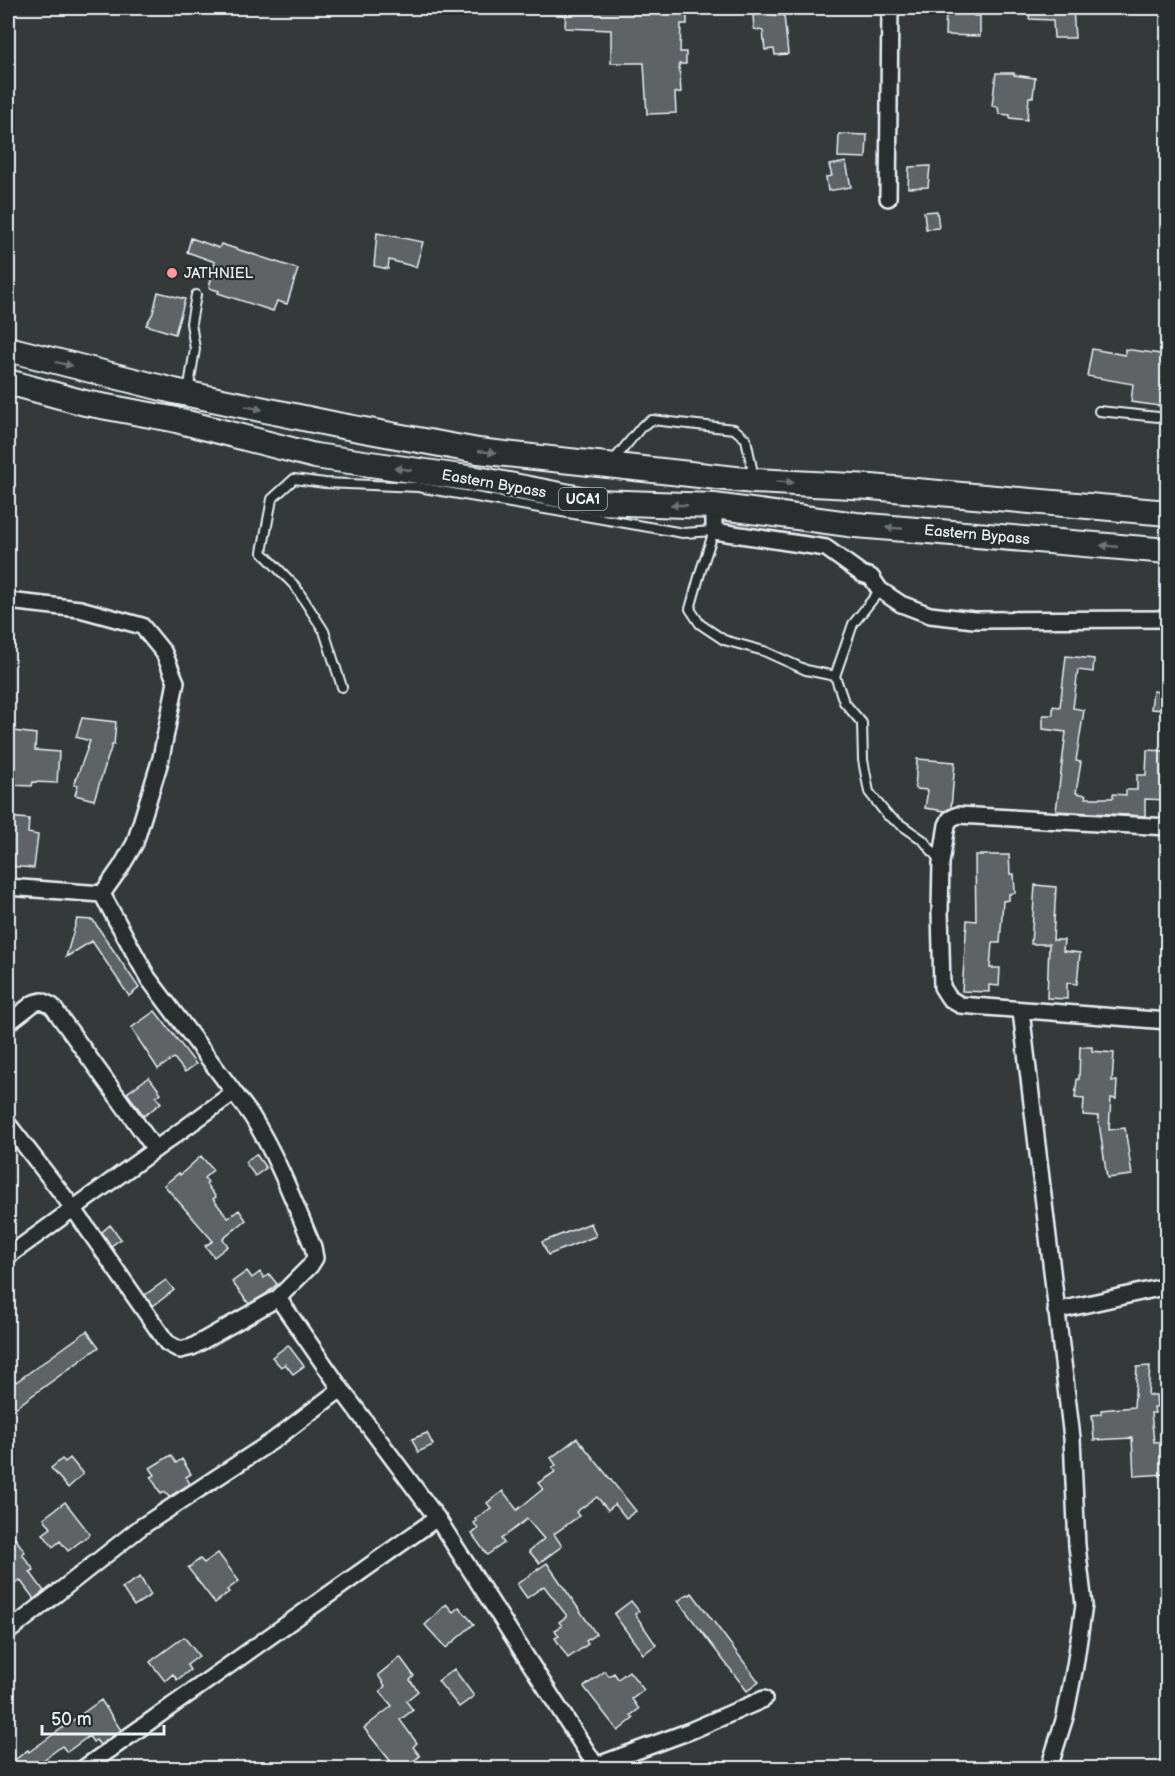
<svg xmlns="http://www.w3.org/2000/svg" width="1175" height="1776" font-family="'Balsamiq Sans',sans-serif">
<rect width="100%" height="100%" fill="#35393a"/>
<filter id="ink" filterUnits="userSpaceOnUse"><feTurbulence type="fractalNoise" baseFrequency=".0167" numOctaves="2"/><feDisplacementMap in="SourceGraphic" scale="12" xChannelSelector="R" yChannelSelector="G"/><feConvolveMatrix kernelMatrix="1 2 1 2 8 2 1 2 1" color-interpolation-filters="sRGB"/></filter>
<g filter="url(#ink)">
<path fill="#5f6365" stroke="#e8f1f8" stroke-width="1.5" d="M566 8H687V24H681L680 52H686V64H679L681 92 675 93 676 113 647 114 644 63H611V30L565 28Z
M946 8H975L974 16H980V36L945 35Z
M1031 8H1073L1075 38H1054L1053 20 1029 19Z
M775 11V16L784 15 788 54 775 55 774 49 765 50 763 31 754 29 753 15H757V12Z
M996 73H1014V75L1035 78 1033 97H1029L1027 120 1010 118V115L999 114 998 107 992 106Z
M839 134 867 135 866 158 838 157Z
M846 162 851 187 828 191 826 177 832 176 829 165Z
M930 166 928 187 908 188 909 167Z
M937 211 939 228 926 229 924 212Z
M377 233 423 242 416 267 389 260 388 269 374 266Z
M191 238 219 248 221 244 298 269 287 304 277 301 273 311 218 293 219 291 209 288 215 262 187 252Z
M158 292 185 299 175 334 146 325 153 313Z
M1092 349 1125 355V349L1167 355V407L1131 402 1133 384 1087 376Z
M1066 656 1094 659 1093 672 1078 670 1073 708 1084 710 1076 761 1081 762 1076 793 1086 795 1085 798H1113V794L1126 795V790H1137V775H1146L1147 750 1167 751V800L1145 799V816L1056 811 1066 732 1043 729V715H1053V706L1060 707Z
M1153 691 1166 693 1164 710 1151 709Z
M82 718 116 722 114 745H112L94 800 75 795 78 785H74L90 741 76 737Z
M13 731 36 734 35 750 59 752 57 783 33 782 32 786 11 785Z
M917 759 955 762 951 808 945 811 925 808 928 790 915 789Z
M8 817 29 819 28 833 38 835 34 868 8 866Z
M975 855H1009L1010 874H1014L1015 893 1009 894V900L1003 901 1000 943H992L990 968H1000L999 986 989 985V992L962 991 967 920 976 921Z
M1035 885 1056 887 1053 940H1064L1063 951 1080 953 1077 984 1067 983V999L1047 998 1049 944H1031Z
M77 919 93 920 139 988 129 996 92 941 66 957Z
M155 1011 196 1064 185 1072 174 1058 158 1069 131 1028Z
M1080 1047H1092V1051L1114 1053 1112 1081H1117L1116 1099 1111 1098 1109 1130 1125 1128 1132 1175 1107 1178 1098 1116 1083 1115 1084 1099 1075 1098 1077 1079H1079Z
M149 1077 161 1093 156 1097 161 1103 144 1116 127 1093Z
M256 1154 266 1168 255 1176 245 1162Z
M201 1156 213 1170 204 1178 208 1182 206 1184 216 1197 213 1199 228 1218 239 1210 246 1220 223 1239 228 1246 214 1257 205 1246 213 1241 164 1185 179 1173 180 1175Z
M591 1223 596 1236 548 1255 542 1242Z
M110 1225 121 1239 111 1246 102 1232Z
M247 1271 252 1278 260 1272 264 1278 269 1274 277 1284 266 1294 249 1304 232 1282Z
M166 1280 174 1290 153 1306 145 1295Z
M87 1331 99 1347 8 1413V1370L16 1382Z
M288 1345 304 1366 293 1374 285 1364 281 1367 272 1357Z
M1150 1366 1148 1395H1156L1157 1407H1154L1155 1413H1151L1154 1442 1167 1441V1474L1134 1476 1132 1438 1094 1440 1092 1415 1101 1414V1410L1134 1407 1137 1367Z
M427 1433 433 1445 418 1452 412 1439Z
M577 1438 636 1511 626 1518 615 1504 608 1510 597 1497 576 1512 579 1516 554 1534 562 1546 539 1563 529 1551 544 1539 527 1519 501 1539 504 1543 487 1555 472 1534 478 1529 474 1523 477 1521 475 1519 491 1508 487 1503 503 1491 517 1510 543 1489 538 1483 555 1472 552 1468 556 1465 551 1458Z
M171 1455 176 1463 182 1459 191 1474 186 1477 190 1484 169 1497 165 1492 161 1494 151 1477 155 1475 150 1468Z
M70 1458 83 1474 68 1488 51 1468 62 1459 65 1462Z
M65 1502 90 1534 68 1551 60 1541 53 1547 43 1534 51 1528 44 1518Z
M15 1538 25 1552 22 1554 34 1570 30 1572 44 1591 34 1599 20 1580 14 1584 8 1576V1544Z
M218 1553 239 1581 227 1590 229 1592 215 1603 188 1568 200 1559 204 1563Z
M547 1563 596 1634 586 1641 588 1644 568 1658 555 1638 559 1636 555 1630 562 1626 559 1622 567 1616 544 1586 527 1598 517 1584Z
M140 1577 151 1595 134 1606 122 1588Z
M692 1593 759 1682 747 1691 678 1601 688 1594 690 1595Z
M631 1601 639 1611 635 1614 656 1645 643 1654 614 1614Z
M446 1604 453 1612 459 1607 474 1624 446 1648 425 1625Z
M184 1637 199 1656 187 1665 190 1670 177 1680 173 1674 165 1681 150 1662Z
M400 1657 414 1676 410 1680 418 1691 406 1701 413 1710 400 1720 417 1743 413 1747 420 1756 404 1768H396L364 1728 392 1706 380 1691 385 1686 378 1675Z
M454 1669 474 1696 459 1707 438 1681Z
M605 1671 609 1676 614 1673 618 1679 629 1671 644 1690 632 1699 639 1709 631 1715 634 1718 618 1731 584 1687Z
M101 1700 121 1730 100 1745 96 1740 93 1742 89 1736 67 1752 62 1746 42 1761 48 1768H8V1765L28 1750 29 1752Z"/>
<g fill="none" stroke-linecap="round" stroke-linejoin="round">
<defs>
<path id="service" d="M188 392 195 349 191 323 196 295
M1099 411 1168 418
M613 461 642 426 652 420 734 429 746 439 754 478
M835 676 844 702 862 723 863 760 869 792 887 815 923 840 941 862
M342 687 324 631 295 586 262 552 272 499 294 479 325 483 418 487 683 533 714 531 701 570 690 609 700 624 724 640 764 651 806 670 835 676 853 624 880 590"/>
<path id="minor" d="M888 198 890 8
M714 506V531L826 548 862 574 871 577 880 590 901 604 930 615 974 620 1168 619
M8 601 80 609 142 626 164 653 176 682 161 758 135 843 121 867 102 894
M1168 827 958 815 950 819 947 825 941 863 940 911 942 987 949 998 960 1005 1168 1021
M8 887 102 894
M102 894 148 978 251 1115C277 1156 294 1202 313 1247L315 1258 310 1266 278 1298
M1021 1011 1072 1438 1077 1546 1084 1605 1075 1666 1065 1717 1049 1768
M8 1023 34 1003 42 1001 52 1006 155 1149
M8 1124 73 1208 167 1343 180 1350 192 1347 278 1298 341 1389 437 1518 596 1766V1768
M8 1256 233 1093
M1056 1311 1159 1288
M8 1632 141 1527 274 1440 341 1389
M84 1768 437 1518
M590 1768 690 1731 764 1699"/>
<path id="primary" d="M8 349 174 391 337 425 478 451 754 481 871 487 1168 513
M8 382 85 403 172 419 315 456 488 481 596 502 714 506 856 525 1168 551"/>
</defs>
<use href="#service" stroke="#e8f1f8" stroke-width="12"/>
<use href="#minor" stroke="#e8f1f8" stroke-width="20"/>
<use href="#primary" stroke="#e8f1f8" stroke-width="28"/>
<use href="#service" stroke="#2a2d2e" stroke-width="8"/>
<use href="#minor" stroke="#2a2d2e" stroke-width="15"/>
<use href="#primary" stroke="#2a2d2e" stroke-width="24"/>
</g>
<defs><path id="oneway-solid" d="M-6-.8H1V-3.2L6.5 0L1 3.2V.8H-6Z" transform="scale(1.5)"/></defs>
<g fill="#6c7275">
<use href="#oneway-solid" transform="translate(64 364) rotate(14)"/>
<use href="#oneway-solid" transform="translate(254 408) rotate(12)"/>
<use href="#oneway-solid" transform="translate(487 452) rotate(6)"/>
<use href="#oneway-solid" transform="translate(403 469) rotate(-172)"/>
<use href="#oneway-solid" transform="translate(785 482) rotate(3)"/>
<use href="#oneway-solid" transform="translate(679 505) rotate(-178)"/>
<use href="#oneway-solid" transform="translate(894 528) rotate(-175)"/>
<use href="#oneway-solid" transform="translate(1109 546) rotate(-175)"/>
</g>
</g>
<circle fill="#ff9aa2" stroke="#2a2d2e" stroke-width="2" cx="172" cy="273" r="6"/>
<g text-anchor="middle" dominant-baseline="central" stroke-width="4.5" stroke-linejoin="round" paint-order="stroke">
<rect fill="#2a2d2e" stroke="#afb6bb" stroke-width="1.5" x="559" y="488" width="48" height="22" rx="4.5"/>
<g font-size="14" font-weight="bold" fill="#e8f1f8">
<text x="583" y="499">UCA1</text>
</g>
<g font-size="15" fill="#e8f1f8" stroke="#2a2d2e" text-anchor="start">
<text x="184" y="273">JATHNIEL</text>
</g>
<g font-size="15" fill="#e8f1f8" stroke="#2a2d2e">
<text transform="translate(494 484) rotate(10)">Eastern Bypass</text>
<text transform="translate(977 535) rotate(5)">Eastern Bypass</text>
</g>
</g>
<rect width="1175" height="1776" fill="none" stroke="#2a2d2e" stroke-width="30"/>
<rect x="15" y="15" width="1145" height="1746" fill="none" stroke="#e8f1f8" stroke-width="2" filter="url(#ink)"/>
<path d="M42 1725v9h122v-9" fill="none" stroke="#e8f1f8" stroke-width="3"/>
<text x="51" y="1725" font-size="18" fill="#e8f1f8" stroke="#2a2d2e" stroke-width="4.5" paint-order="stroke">50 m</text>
</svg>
